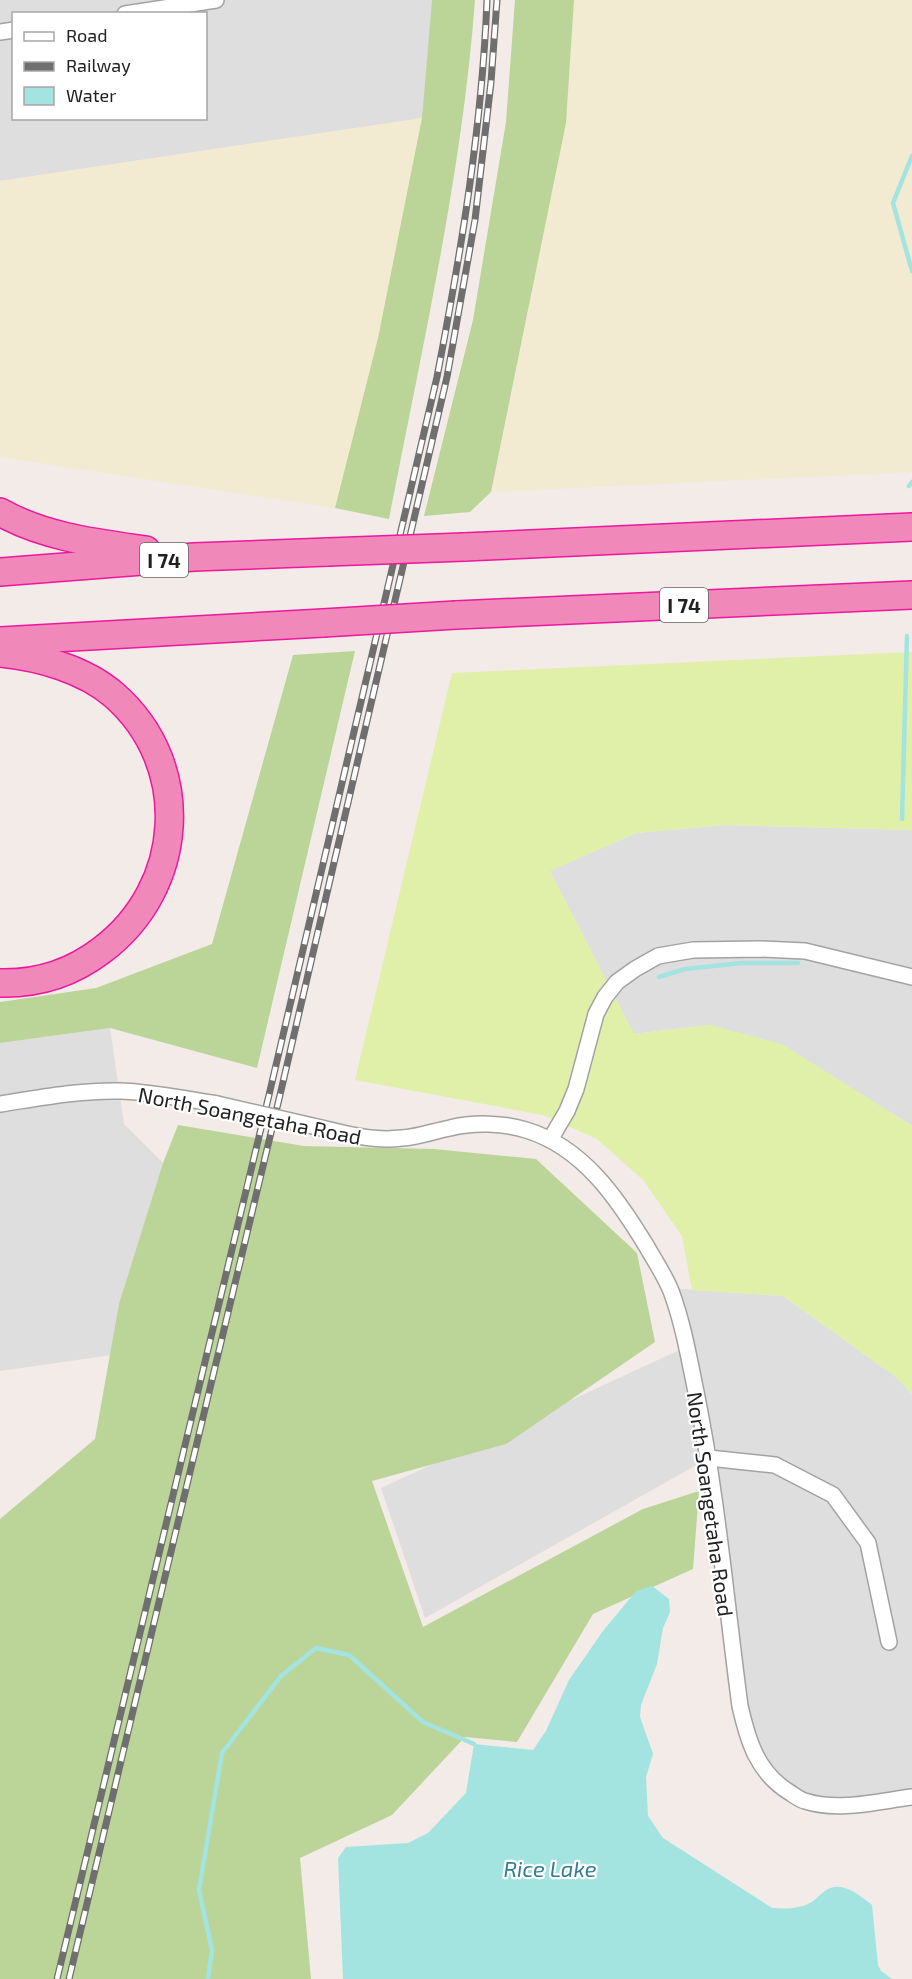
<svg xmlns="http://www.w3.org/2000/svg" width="912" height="1979" font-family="'Exo 2',sans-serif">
<rect width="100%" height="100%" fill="#f2ebe7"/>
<path fill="#dfdede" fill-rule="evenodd" d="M0 0H434L446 115 0 181ZM14 14H206V118H14Z
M724 825 912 830V1126L892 1113 709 1025 634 1034 549 871 636 833Z
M110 1028 124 1124 163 1163 129 1274 140 1351 0 1371V1043Z
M670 1288 783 1296 896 1377 912 1394V1797L804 1801 754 1755 709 1458 425 1618 381 1488 686 1347Z"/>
<path fill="#f2ebd1" d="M574 0H912V472L491 492 566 123Z
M422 118 378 338 335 508 0 457V181Z"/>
<path fill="#e0f0a9" d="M912 652V830L724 825 636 833 550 871 634 1034 709 1025 782 1044 912 1126V1394L896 1377 783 1296 692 1290 682 1236 644 1181 597 1139 543 1115 355 1080 452 673Z"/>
<path fill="#bbd598" d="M432 0H475C462 175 422 347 389 519L335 508 378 338 422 118Z
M515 0H574L566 123 491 492 470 512 424 516 473 320 506 122Z
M355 651 257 1068 110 1028 0 1043V1002L96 988 212 944 293 655Z
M178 1125 304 1146 434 1149 536 1159 637 1253 655 1342 506 1444 372 1481 423 1627 643 1509 699 1491 693 1569 593 1614 517 1742 465 1737 392 1815 300 1858 311 1979H0V1519L95 1439 119 1304 163 1163Z"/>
<path fill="#a3e3e0" d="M652 1586 669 1599 670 1612 663 1628 657 1664 641 1705 640 1717 653 1754 646 1777 648 1816 663 1838 772 1908C785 1909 799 1909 810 1903 816 1900 820 1894 825 1891 841 1879 859 1895 872 1905L878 1965 881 1971 892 1979H343L338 1858 346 1847 408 1843 428 1833 466 1793 474 1744 533 1750 546 1731 569 1680 603 1631 636 1591Z"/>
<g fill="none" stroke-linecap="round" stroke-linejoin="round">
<path stroke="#a3e3e0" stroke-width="4.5" d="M912 156 893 203 912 271
M909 486 912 482
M902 819 907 636
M659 977 685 969 742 963H798
M208 1979 212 1950 199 1890 222 1753 281 1676 316 1648 349 1655 423 1722 474 1744"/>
<defs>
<path id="street" d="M125 14 216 0
M0 32 14 30
M0 1104C40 1098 79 1090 120 1091 152 1092 185 1099 217 1104
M330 1130C354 1136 377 1141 402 1138 418 1137 434 1131 450 1128 474 1122 503 1123 526 1130 583 1147 618 1199 647 1247 655 1261 665 1276 671 1291 683 1323 689 1358 696 1392 717 1495 726 1601 740 1706 748 1741 757 1772 789 1792 794 1795 800 1800 805 1801 838 1812 879 1801 912 1797
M550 1140 567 1111 576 1089 596 1014 605 997 617 982 635 969 658 956 693 950 761 949 805 951 912 977
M709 1458 775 1465 833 1495 868 1543 889 1642"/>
<path id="highway" d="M0 512C44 537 96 543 146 550
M464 547 912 527
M0 572 194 557 328 552
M456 615 912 595
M0 641 323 623
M0 653C39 657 84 669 114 695 194 765 185 888 102 950 72 973 38 984 0 983"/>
</defs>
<use href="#street" stroke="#a2a2a2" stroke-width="18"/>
<use href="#highway" stroke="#ec189d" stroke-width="30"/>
<use href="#street" stroke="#fff" stroke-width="15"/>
<use href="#highway" stroke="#f088b9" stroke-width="27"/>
<defs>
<path id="rail" d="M57 1979 269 1095 437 377C461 252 482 127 487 0
M69 1979 280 1095 447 377 475 220 491 82 497 0"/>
</defs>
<use href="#rail" stroke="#6f6f6f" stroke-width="7"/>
<use href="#rail" stroke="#fff" stroke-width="4.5" stroke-dasharray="14" stroke-linecap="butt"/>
<defs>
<path id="street-bridge" d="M217 1104 330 1130"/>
<path id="highway-bridge" d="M328 552 464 547
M323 623 456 615"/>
</defs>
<use href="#street-bridge" stroke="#a2a2a2" stroke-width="18" stroke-linecap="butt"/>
<use href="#highway-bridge" stroke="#ec189d" stroke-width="30" stroke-linecap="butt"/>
<use href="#street-bridge" stroke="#fff" stroke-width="15"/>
<use href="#highway-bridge" stroke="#f088b9" stroke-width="27"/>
</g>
<g text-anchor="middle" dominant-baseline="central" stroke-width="4.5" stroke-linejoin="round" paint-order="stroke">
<g fill="#fff" stroke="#646464" stroke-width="1.5">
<rect x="140" y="543" width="48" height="34" rx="4.5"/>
<rect x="660" y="588" width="48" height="34" rx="4.5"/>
</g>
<g font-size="20" font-weight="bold" fill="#212121">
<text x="164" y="560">I 74</text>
<text x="684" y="605">I 74</text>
</g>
<g font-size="21" fill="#212121" stroke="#fff">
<text transform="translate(250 1115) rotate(11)">North Soangetaha Road</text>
<text transform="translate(711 1504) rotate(82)">North Soangetaha Road</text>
</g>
<g font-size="22" font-style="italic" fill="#367d90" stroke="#fff">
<text x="550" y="1868">Rice Lake</text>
</g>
</g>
<rect x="12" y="12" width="195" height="108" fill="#ffffff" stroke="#a6a6a6" stroke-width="1.5"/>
<rect x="24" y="32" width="30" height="9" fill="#ffffff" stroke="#a6a6a6" stroke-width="1.5"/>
<text x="66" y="42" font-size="18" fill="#212121">Road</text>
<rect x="24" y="62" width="30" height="9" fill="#6f6f6f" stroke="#a6a6a6" stroke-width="1.5"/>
<text x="66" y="72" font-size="18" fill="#212121">Railway</text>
<rect x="24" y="87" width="30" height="18" fill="#a3e3e0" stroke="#a6a6a6" stroke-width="1.5"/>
<text x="66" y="102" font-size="18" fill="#212121">Water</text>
</svg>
